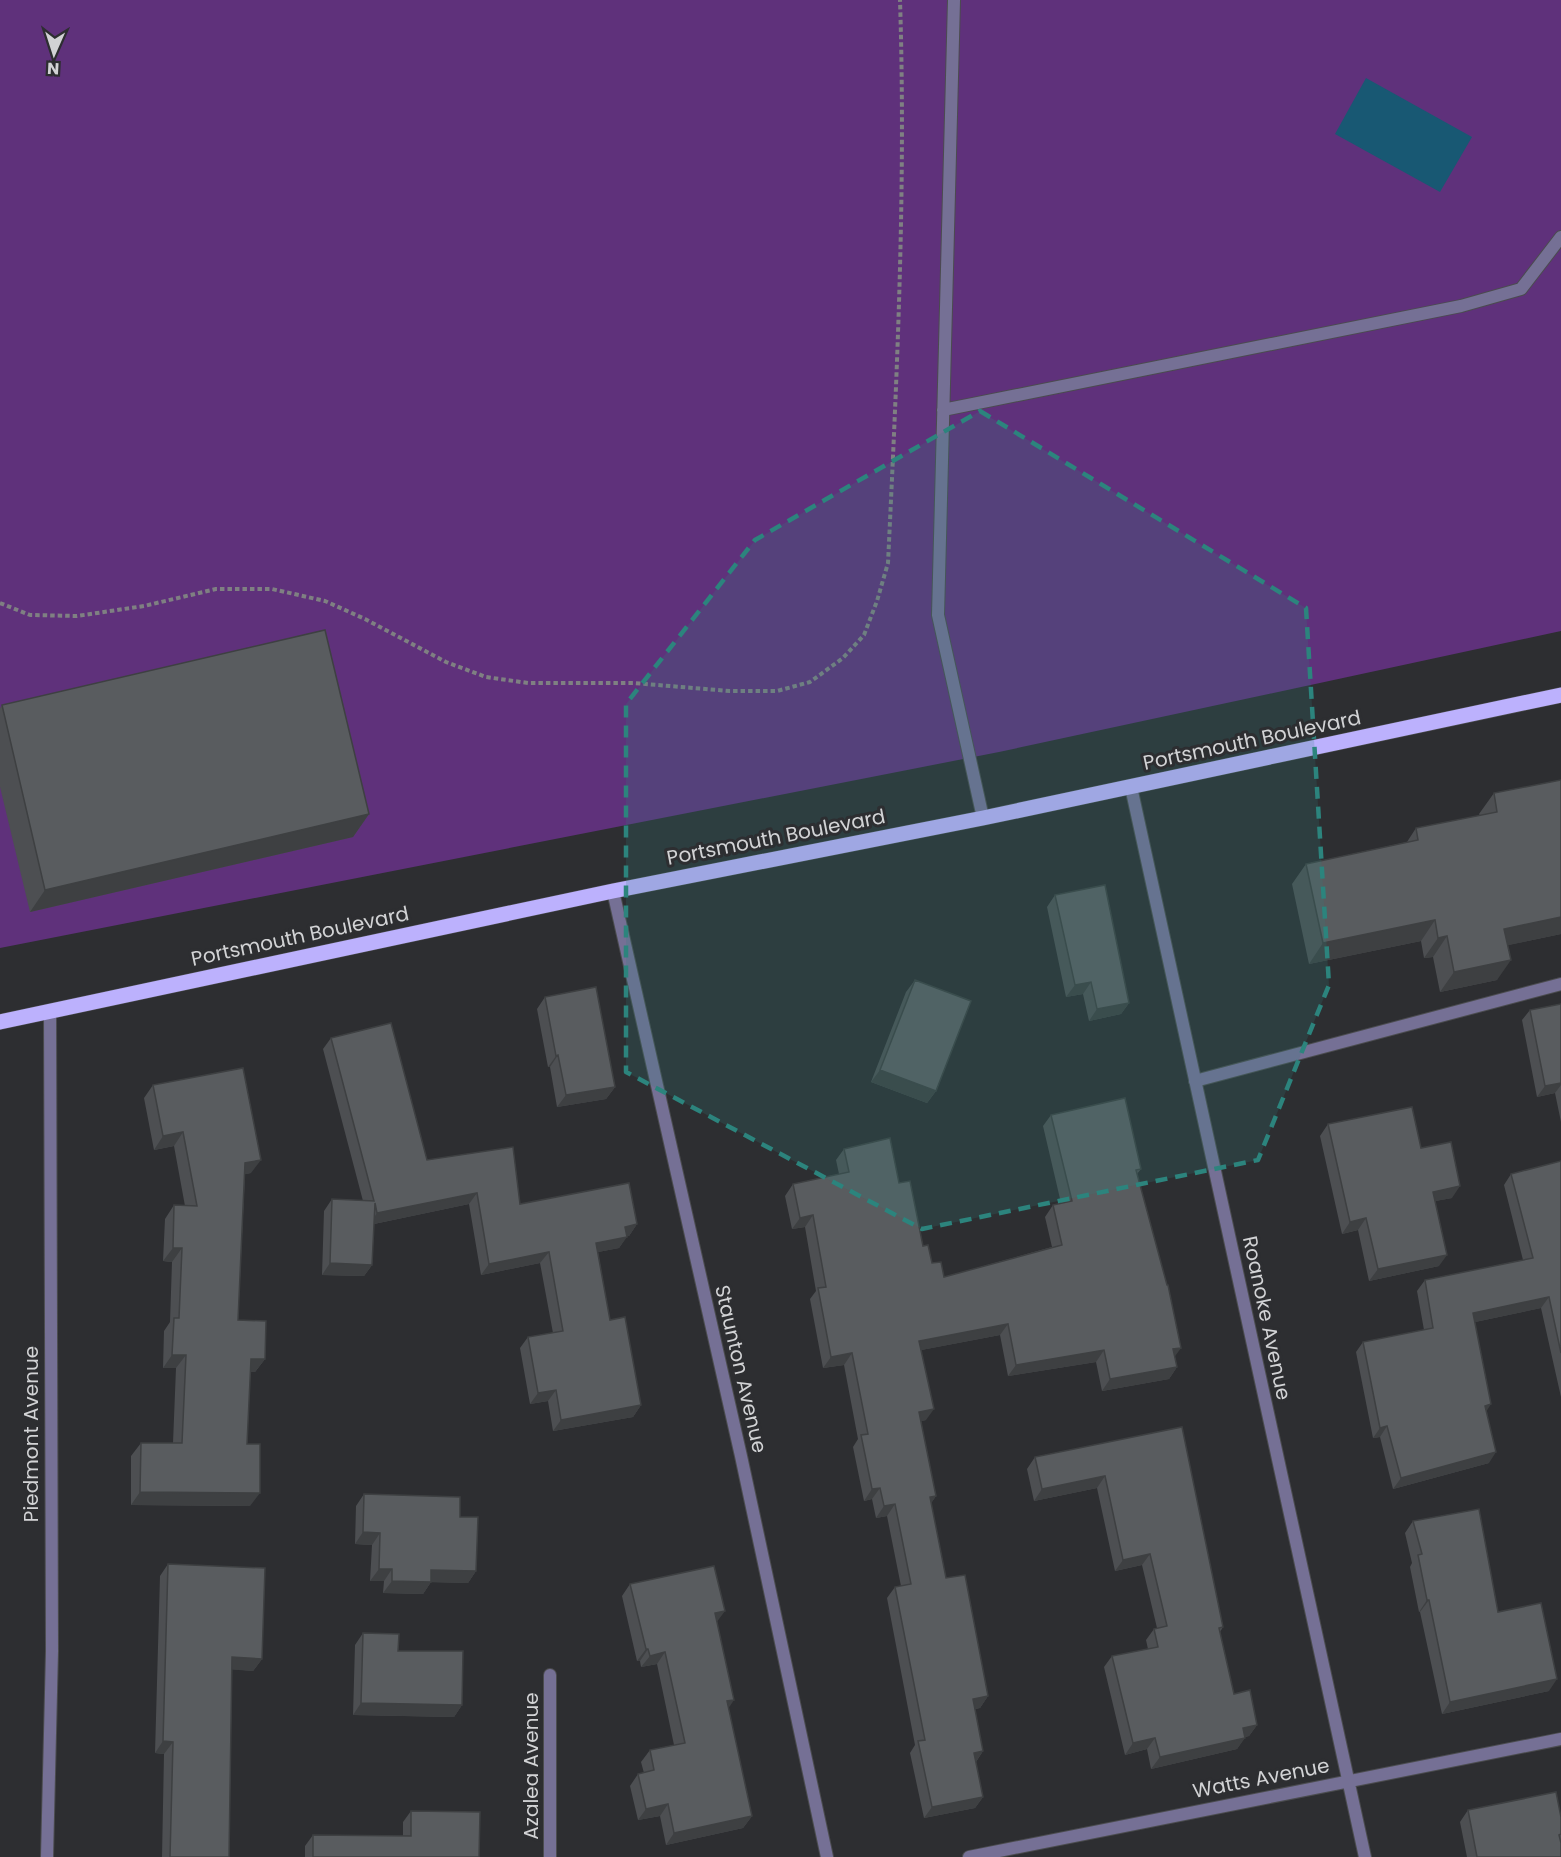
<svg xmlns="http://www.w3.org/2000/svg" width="1561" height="1857" font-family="Poppins,sans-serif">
<rect width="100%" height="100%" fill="#2d2e31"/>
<path fill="#5f317b" d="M0 0H1561V631L999 752 0 948Z"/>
<path fill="#185873" d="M1366 78 1472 137 1440 192 1335 134Z"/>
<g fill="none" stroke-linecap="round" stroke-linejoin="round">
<defs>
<path id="lane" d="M954 0 938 615 983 818
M943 410 1461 306 1521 289 1561 237
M1195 1081 1561 984"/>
<path id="street" d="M1131 787 1365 1857
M613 891 741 1456 827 1857
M47 1857 52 1651 50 1011
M550 1857V1675
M969 1857 1561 1739"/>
<path id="primary" d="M0 1022 613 891 983 818 1561 695"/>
</defs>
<use href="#lane" stroke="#4b4c4f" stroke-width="14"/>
<use href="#street" stroke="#4b4c4f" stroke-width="14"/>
<use href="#primary" stroke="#4b4c4f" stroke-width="16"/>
<path stroke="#7f8082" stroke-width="4" stroke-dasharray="4.5 3" stroke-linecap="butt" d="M0 603 30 615 77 616 144 606 216 589H272L325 601 365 619 446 662 486 677 528 683H633L730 691H777L810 682 843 658 864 635 877 601 888 563C897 375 906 188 900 0"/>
<use href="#lane" stroke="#757095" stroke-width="12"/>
<use href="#street" stroke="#757095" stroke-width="12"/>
<use href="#primary" stroke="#bcb1fd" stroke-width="15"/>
</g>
<path fill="#4d4f52" d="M2 705 369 814 353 837 30 912 0 787V708Z
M1494 793 1561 934 1508 945 1497 980 1440 992 1433 957 1424 958 1421 941 1309 964 1292 884 1306 864 1407 842 1416 828 1480 816 1479 814Z
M1055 895 1129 1003 1121 1014 1089 1021 1083 994 1066 997 1047 907Z
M915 980 936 1091 927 1103 871 1082 906 992Z
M545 997 615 1087 606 1099 557 1107 550 1067H548L537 1009Z
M1561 1004V1122L1555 1093 1537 1097 1522 1020 1530 1010Z
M331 1038 427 1160 520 1204 637 1224 629 1236H627L619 1248 598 1252 610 1320 641 1405 633 1417 553 1431 548 1401 530 1404 520 1348 528 1337 553 1333 540 1263 481 1275 469 1204 374 1224 372 1265 364 1276 322 1275 324 1211 332 1199 363 1201 323 1049Z
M153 1085 251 1173 245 1174 238 1320 265 1359 255 1372H250L247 1444 250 1506 131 1505V1456L141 1443H173L176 1368H163L164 1331 170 1322 172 1262 163 1261 165 1219 174 1205 185 1206 174 1146 154 1150 144 1098Z
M1051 1115 1141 1169 1137 1174 1177 1367 1169 1379 1102 1391 1096 1362 1008 1376 1000 1335 921 1350 926 1420 921 1421 936 1496 931 1503 946 1578 988 1696 980 1708 975 1709 983 1751 976 1762 983 1797 975 1808 924 1818 910 1753 915 1745 887 1598 895 1587 901 1586 887 1516 876 1518 872 1499 864 1501 853 1447 858 1439 844 1365 823 1368 810 1299 816 1291 805 1227 792 1229 785 1196 793 1184 839 1174 836 1160 844 1149 899 1183 923 1246 932 1263 944 1277 1052 1247 1045 1217 1053 1205 1061 1203 1043 1126Z
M1328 1124 1452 1198 1435 1201 1439 1266 1369 1281 1358 1230 1342 1234 1320 1136Z
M1561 1161V1397L1541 1308 1475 1322 1487 1411 1489 1463 1393 1489 1380 1437 1373 1438 1356 1352 1363 1342 1424 1330 1417 1291 1425 1280 1523 1260 1504 1185 1511 1174Z
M1182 1427 1223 1627 1220 1632 1234 1694 1257 1725 1249 1736 1245 1737 1237 1749 1151 1769 1147 1749 1125 1755 1104 1667 1112 1656 1148 1649 1146 1640 1154 1629 1157 1628 1142 1565 1115 1571 1097 1488 1034 1501 1027 1469 1035 1457Z
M364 1494 460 1517 476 1571 468 1583 431 1582 423 1594 383 1593 384 1581H370L372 1545 355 1544 356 1506Z
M1413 1521 1498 1612 1549 1691 1442 1714 1420 1612H1419L1410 1567 1412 1563 1405 1533Z
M168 1564 262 1659 253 1671 232 1669 229 1857H162L164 1754 155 1753 160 1576Z
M630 1584 717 1622 728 1708 752 1816 743 1828 666 1845 660 1816 638 1820 630 1786 638 1774 644 1773 641 1762 650 1750 674 1745 657 1664 641 1667 640 1661H637L622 1596Z
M363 1633 398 1651 462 1705 454 1717 353 1715 355 1645Z
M1468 1810 1561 1817V1857H1467L1460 1822Z
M411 1811 479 1857H305V1846L313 1835 403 1836V1822Z"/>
<path fill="#3e4042" d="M369 814 353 837 30 912 45 890Z
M1561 917V934L1490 949 1504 929Z
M1435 920 1421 941 1309 964 1323 943Z
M1447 936 1433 957 1424 958 1438 938Z
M1511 960 1497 980 1440 992 1454 972Z
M1091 982 1083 994 1066 997 1075 985Z
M1129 1003 1121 1014 1089 1021 1097 1009Z
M558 1055 550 1067H548L556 1056Z
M880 1070 936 1091 927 1103 871 1082Z
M1561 1083V1085L1555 1093 1537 1097 1545 1086Z
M615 1087 606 1099 557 1107 566 1095Z
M183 1132 174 1146 154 1150 163 1136Z
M261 1160 251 1173 236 1176 245 1163Z
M1460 1186 1452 1198 1425 1203 1433 1192Z
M477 1193 469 1204 369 1225 377 1213Z
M813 1215 805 1227 792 1229 800 1218Z
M1366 1218 1358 1230 1342 1234 1350 1222Z
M637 1224 629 1236 617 1238 625 1227Z
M627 1237 619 1248 588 1254 596 1243Z
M173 1248H182L172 1262 163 1261Z
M549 1252 540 1263 481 1275 489 1264Z
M1447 1255 1439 1266 1369 1281 1378 1269Z
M330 1263 372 1265 364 1276 322 1275Z
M1549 1297 1541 1308 1466 1324 1473 1313Z
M1008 1324 1000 1335 911 1352 919 1341Z
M1181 1348 1173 1359V1349Z
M1104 1350 1096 1362 1008 1376 1016 1365Z
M852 1353 844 1365 823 1368 831 1357Z
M172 1355H186L176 1368H163Z
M251 1359H265L255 1372H242Z
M1177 1367 1169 1379 1102 1391 1110 1379Z
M556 1390 548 1401 530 1404 538 1393Z
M1491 1404 1484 1415 1485 1406Z
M641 1405 633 1417 553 1431 561 1420Z
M934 1409 926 1420 911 1424 919 1412Z
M1387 1426 1380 1437 1373 1438 1380 1428Z
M1496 1452 1489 1463 1393 1489 1401 1478Z
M1105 1476 1097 1488 1034 1501 1042 1489Z
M880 1488 872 1499 864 1501 872 1489Z
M140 1492 260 1493 250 1506 131 1505Z
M936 1496 928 1508 930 1497Z
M895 1504 887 1516 876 1518 884 1506Z
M363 1532 380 1533 372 1545 355 1544Z
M1150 1554 1142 1565 1115 1571 1123 1560Z
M379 1569H392L384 1581H370Z
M431 1570 476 1571 468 1583 426 1582H431L423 1594 383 1593 392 1581Z
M1427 1600H1429L1420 1612H1419Z
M725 1611 716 1623 715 1613Z
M646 1649H648L640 1661H637Z
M665 1652 657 1664 641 1667 650 1656Z
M232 1657 262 1659 253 1671 224 1669Z
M1557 1679 1549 1691 1442 1714 1450 1702Z
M988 1696 980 1708 965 1711 973 1699Z
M734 1700 726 1712 727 1701Z
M361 1703 462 1705 454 1717 353 1715Z
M1257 1725 1249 1736 1235 1739 1243 1728Z
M1155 1738 1147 1749 1125 1755 1133 1743Z
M1245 1738 1237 1749 1151 1769 1160 1757Z
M163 1741 173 1742 164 1754 155 1753Z
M983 1751 975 1763 974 1753Z
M983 1797 975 1808 924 1818 932 1807Z
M668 1804 660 1816 638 1820 646 1809Z
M752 1816 743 1828 666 1845 674 1833Z"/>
<path fill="#595c5f" stroke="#3e4042" stroke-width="1.5" d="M325 630 369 814 45 890 2 705Z
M1561 780V917L1504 929 1511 960 1454 972 1447 936 1438 938 1435 920 1323 943 1306 864 1418 840 1416 828 1497 812 1494 793Z
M1105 885 1129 1003 1097 1009 1091 982 1075 985 1055 895Z
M915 980 971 1001 936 1091 880 1070Z
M596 987 615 1087 566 1095 558 1055 556 1056 545 997Z
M1561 1004V1083L1545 1086 1530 1010Z
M391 1023 427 1160 513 1147 520 1204 629 1183 637 1224 625 1227 627 1237 596 1243 610 1320 625 1317 641 1405 561 1420 556 1390 538 1393 528 1337 563 1331 549 1252 489 1264 477 1193 377 1213 375 1203 372 1265 330 1263 332 1199 374 1201 331 1038Z
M243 1068 261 1160 245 1163 238 1320 266 1321 265 1359H251L247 1444H260V1493L140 1492 141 1443H182L186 1355H172L174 1318H179L182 1248H173L174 1205 197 1206 183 1132 163 1136 153 1085Z
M1125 1098 1141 1169 1136 1170 1167 1285H1168L1181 1348 1173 1349 1177 1367 1110 1379 1104 1350 1016 1365 1008 1324 919 1341 934 1409 919 1412 936 1496 930 1497 946 1578 965 1575 988 1696 973 1699 983 1751 974 1753 983 1797 932 1807 918 1741 925 1740 895 1587 911 1584 895 1504 884 1506 880 1488 872 1489 861 1435 868 1434 852 1353 831 1357 818 1288 826 1287 813 1215 800 1218 793 1184 849 1172 844 1149 890 1138 899 1183 910 1181 923 1246 928 1245 932 1263 941 1262 944 1277 1062 1245 1053 1205 1072 1201 1051 1115Z
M1412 1107 1421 1148 1451 1142 1460 1186 1433 1192 1447 1255 1378 1269 1366 1218 1350 1222 1328 1124Z
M1561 1161V1353L1549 1297 1473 1313 1491 1404 1485 1406 1496 1452 1401 1478 1387 1426 1380 1428 1363 1342 1433 1328 1425 1280 1533 1258 1511 1174Z
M1182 1427 1223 1627 1219 1628 1234 1694 1250 1690 1257 1725 1243 1728 1245 1738 1160 1757 1155 1738 1133 1743 1112 1656 1158 1647 1154 1629 1167 1626 1150 1554 1123 1560 1105 1476 1042 1489 1035 1457Z
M364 1494 460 1497V1517H478L476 1571 431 1570V1582L392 1581V1569H379L380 1533 363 1532Z
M1479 1509 1498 1612 1541 1603 1557 1679 1450 1702 1429 1600H1427L1418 1555 1422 1554 1413 1521Z
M168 1564 265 1568 262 1659 232 1657 229 1857H170L173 1742 163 1741Z
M714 1566 725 1611 715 1613 734 1700 727 1701 752 1816 674 1833 668 1804 646 1809 638 1774 654 1770 650 1750 685 1743 665 1652 650 1656 648 1649H646L630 1584Z
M363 1633 399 1634 398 1651H463L462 1705 361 1703Z
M1556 1792 1561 1817V1834L1559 1835 1561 1843V1857H1477L1468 1810Z
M411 1811 480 1812 479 1857H313V1835L411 1836Z"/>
<path fill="#2c847d" fill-opacity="0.2" stroke="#2c847d" stroke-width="4.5" stroke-dasharray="12 8" stroke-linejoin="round" d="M980 411 1306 608 1329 985 1258 1160 922 1229 626 1072V704L755 540Z"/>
<g text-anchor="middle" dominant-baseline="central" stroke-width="6" stroke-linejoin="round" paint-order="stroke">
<g font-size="20" fill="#d2d3d5" stroke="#2d2e31">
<text transform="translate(1252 740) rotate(-12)">Portsmouth Boulevard</text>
<text transform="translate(776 837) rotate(-11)">Portsmouth Boulevard</text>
<text transform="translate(300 936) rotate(-12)">Portsmouth Boulevard</text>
<text transform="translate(1267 1318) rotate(78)">Roanoke Avenue</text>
<text transform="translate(741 1369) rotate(77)">Staunton Avenue</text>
<text transform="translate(31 1434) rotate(-90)">Piedmont Avenue</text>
<text transform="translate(531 1766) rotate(-90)">Azalea Avenue</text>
<text transform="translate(1261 1778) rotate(-11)">Watts Avenue</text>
</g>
</g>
<g transform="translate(54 54) rotate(183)" stroke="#2d2e31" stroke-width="4.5" paint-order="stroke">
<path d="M0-4.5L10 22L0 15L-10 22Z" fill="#d2d3d5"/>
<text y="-9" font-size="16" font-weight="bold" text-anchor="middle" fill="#d2d3d5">N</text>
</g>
</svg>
